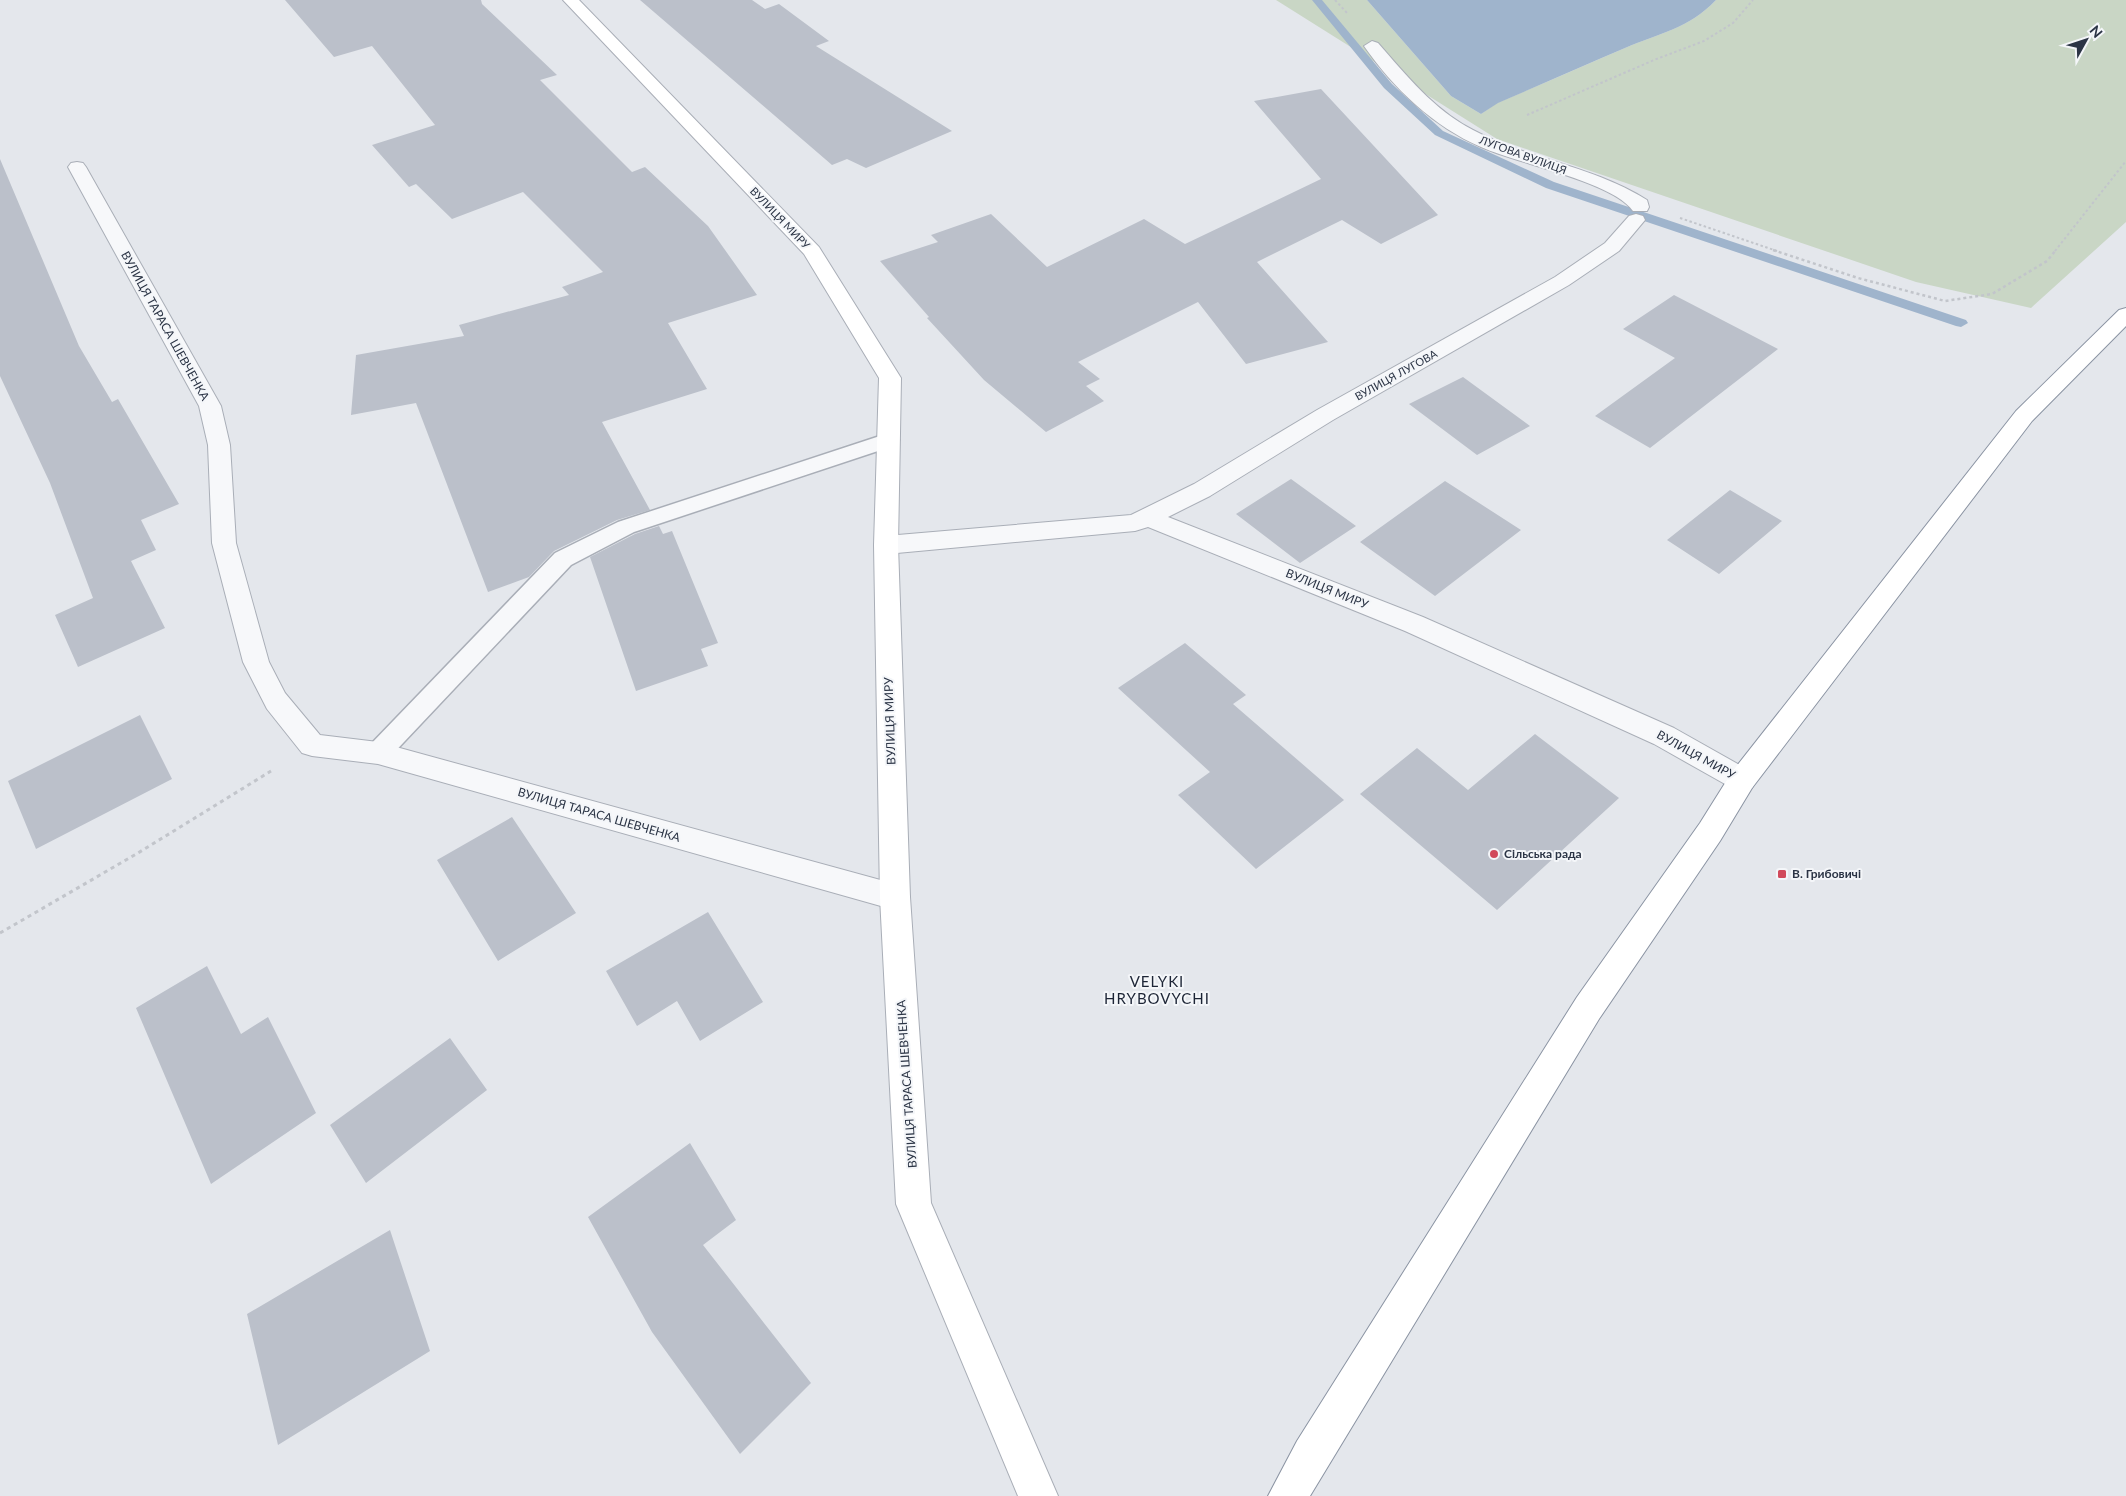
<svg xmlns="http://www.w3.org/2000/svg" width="2126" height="1496" font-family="Lato,sans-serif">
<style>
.green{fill:#c9d6c5}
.water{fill:#9fb4cc}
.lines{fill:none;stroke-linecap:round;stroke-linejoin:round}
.stream{fill:#9fb4cc;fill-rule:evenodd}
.building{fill:#bbc0ca}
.lane-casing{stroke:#a9aeb7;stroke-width:3}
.street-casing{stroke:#a9aeb7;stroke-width:2}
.secondary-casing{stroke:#a9aeb7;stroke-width:2}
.highway-casing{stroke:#8b94a3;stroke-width:2}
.path-far2{stroke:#c2c5cb;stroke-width:2;stroke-dasharray:2.5 2.5;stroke-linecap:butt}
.path-far1{stroke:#c2c5cb;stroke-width:2.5;stroke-dasharray:3 3;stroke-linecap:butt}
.path{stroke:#c2c5cb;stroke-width:3;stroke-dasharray:4 4;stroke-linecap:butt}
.lane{fill:#f7f8fa;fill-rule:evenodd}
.street{fill:#f7f8fa;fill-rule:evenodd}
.secondary{fill:#fff;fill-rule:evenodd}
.highway{fill:#fff;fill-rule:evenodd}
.poi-dot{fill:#d1495b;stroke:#f4f6f9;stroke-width:2}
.labels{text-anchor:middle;stroke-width:4;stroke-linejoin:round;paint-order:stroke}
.far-street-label{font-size:11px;fill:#2b3445;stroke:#f4f6f9}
.street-label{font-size:12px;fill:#2b3445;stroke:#f4f6f9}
.poi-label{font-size:12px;font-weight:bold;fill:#2b3445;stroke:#f4f6f9;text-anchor:start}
.quarter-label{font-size:15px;letter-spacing:1px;fill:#1d2536;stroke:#f4f6f9}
</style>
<rect width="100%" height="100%" fill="#e4e7ec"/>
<path class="green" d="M 1276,0 L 1367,0 L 1451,96 L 1481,114 L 1497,103 C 1540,85 1583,66 1625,48 C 1660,33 1688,29 1716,0 L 2126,0 L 2126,222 L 2031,308 L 1916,282 L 1497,139 Z"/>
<path class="water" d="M 1367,0 L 1716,0 C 1688,29 1660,33 1625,48 C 1583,66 1540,85 1498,103 L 1481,114 L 1451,96 Z"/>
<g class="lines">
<path class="stream" d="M 1312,0 L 1322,0 L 1392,84 L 1443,131 L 1554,182 L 1966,320 L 1968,323 L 1961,327 L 1956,326 L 1546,188 L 1435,135 L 1384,88 Z"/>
</g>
<path class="building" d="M 285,0 L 481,0 L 482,4 L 557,75 L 540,80 L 632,172 L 645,167 L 708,226 L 757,295 L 668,323 L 707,389 L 602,422 L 650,510 L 617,520 L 554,551 L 529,577 L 488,592 L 416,403 L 351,415 L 356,355 L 464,336 L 459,325 L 569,295 L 562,287 L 603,272 L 523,192 L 452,219 L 416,184 L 409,187 L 372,145 L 435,125 L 372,46 L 334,57 Z
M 640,0 L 752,0 L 765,9 L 779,4 L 829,41 L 816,46 L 952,131 L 866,168 L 847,159 L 832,165 Z
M 1321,89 L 1438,215 L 1381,244 L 1342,220 L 1257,262 L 1328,342 L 1246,364 L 1198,302 L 1078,362 L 1100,379 L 1086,386 L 1104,401 L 1046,432 L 984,380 L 927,318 L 929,317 L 880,261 L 938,242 L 931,235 L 991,214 L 1047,267 L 1144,219 L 1185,244 L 1321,179 L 1254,101 Z
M 0,159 L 79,346 L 112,402 L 118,399 L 179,504 L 141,520 L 156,550 L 131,561 L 165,628 L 78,667 L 55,615 L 93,598 L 50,483 L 0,376 Z
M 1674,295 L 1778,349 L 1650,448 L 1595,416 L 1675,358 L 1623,329 Z
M 1463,377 L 1530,426 L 1477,455 L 1409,404 Z
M 1291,479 L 1356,526 L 1300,563 L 1236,514 Z
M 1445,481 L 1521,530 L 1435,596 L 1360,542 Z
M 1730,490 L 1782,521 L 1719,574 L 1667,540 Z
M 659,526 L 663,534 L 672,531 L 718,643 L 701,649 L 708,666 L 636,691 L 590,557 L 635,534 Z
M 1185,643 L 1246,695 L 1233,704 L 1344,800 L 1256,869 L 1178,795 L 1210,772 L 1118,688 Z
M 140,715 L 172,779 L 36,849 L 8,781 Z
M 1535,734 L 1619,798 L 1497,910 L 1360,794 L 1417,748 L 1468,790 Z
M 512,817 L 576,913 L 498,961 L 437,860 Z
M 708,912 L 763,1002 L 700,1041 L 677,1001 L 637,1026 L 606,971 Z
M 207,966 L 241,1034 L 268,1017 L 316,1113 L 211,1184 L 136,1008 Z
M 450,1038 L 487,1090 L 366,1183 L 330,1125 Z
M 690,1143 L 736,1220 L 703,1245 L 811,1383 L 740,1454 L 652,1332 L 588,1217 Z
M 390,1230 L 430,1351 L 278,1445 L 247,1314 Z"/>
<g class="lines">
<g class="lane-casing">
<path id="lane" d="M 889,433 L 896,435 L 899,440 L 896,445 L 634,532 L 571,565 L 387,760 L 378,763 L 369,760 L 365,753 L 369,746 L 555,553 L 618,522 Z"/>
</g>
<g class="street-casing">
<path id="street" d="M 1372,41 L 1378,43 C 1406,75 1434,110 1473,130 C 1529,160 1591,165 1647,200 L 1649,207 L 1647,211 L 1633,211 C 1614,182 1516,163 1481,147 C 1434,127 1393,88 1364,46 Z
M 77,162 L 83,163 L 86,167 L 221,406 L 230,445 L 236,543 L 269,662 L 285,693 L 320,735 L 378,742 L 895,884 L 906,888 L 910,897 L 906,906 L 895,910 L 378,764 L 312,756 L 302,753 L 267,709 L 243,662 L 212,543 L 208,445 L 199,406 L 68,167 L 71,163 Z
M 1636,214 L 1643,216 L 1645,220 L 1619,251 L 1569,285 L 1333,420 L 1210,496 L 1168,517 L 1423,617 L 1674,728 L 1752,772 L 1756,780 L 1752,788 L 1742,792 L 1732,788 L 1654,744 L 1405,631 L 1148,527 L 1135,531 L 886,554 L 877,551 L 874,545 L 877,539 L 886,536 L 1131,515 L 1194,484 L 1317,410 L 1555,277 L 1605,243 L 1629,216 Z"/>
</g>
<g class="secondary-casing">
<path id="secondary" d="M 563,0 L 579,0 L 819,247 L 901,378 L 898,545 L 910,897 L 931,1203 L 1058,1496 L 1018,1496 L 896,1204 L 880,897 L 874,545 L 879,378 L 804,254 Z"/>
</g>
<g class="highway-casing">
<path id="highway" d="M 2126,308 L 2126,326 L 2032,421 L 1752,788 L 1720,841 L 1599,1019 L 1310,1496 L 1268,1496 L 1297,1441 L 1577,997 L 1700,823 L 1732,772 L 2016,411 L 2119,310 Z"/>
</g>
<path class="path-far2" d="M 1335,0 L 1348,14
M 1527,115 L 1654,60 L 1704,41 L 1733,23 L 1753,0
M 1680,218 L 1777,251
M 2055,251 L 2126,161"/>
<path class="path-far1" d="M 1773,250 L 1858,278 L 1945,301 L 1992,294 L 2047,261 L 2056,250"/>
<path class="path" d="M 0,933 L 138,853 L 271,771"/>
<use href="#lane" class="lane"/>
<use href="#street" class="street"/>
<use href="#secondary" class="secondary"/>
<use href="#highway" class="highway"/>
</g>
<g class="poi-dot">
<circle cx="1494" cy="854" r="5"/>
<rect x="1777" y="869" width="10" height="10" rx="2.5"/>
</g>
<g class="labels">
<g class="far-street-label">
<text transform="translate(1523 155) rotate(20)" y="4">ЛУГОВА ВУЛИЦЯ</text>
<text transform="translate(780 218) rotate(46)" y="4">ВУЛИЦЯ МИРУ</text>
<text transform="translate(1396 375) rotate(-29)" y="4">ВУЛИЦЯ ЛУГОВА</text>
</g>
<g class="street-label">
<text transform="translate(165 326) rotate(61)" y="4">ВУЛИЦЯ ТАРАСА ШЕВЧЕНКА</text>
<text transform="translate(1327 589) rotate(22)" y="4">ВУЛИЦЯ МИРУ</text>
<text transform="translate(890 721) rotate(-92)" y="4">ВУЛИЦЯ МИРУ</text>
<text transform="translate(1696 755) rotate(29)" y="4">ВУЛИЦЯ МИРУ</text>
<text transform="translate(599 815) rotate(16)" y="4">ВУЛИЦЯ ТАРАСА ШЕВЧЕНКА</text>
<text transform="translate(907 1084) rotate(-94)" y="4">ВУЛИЦЯ ТАРАСА ШЕВЧЕНКА</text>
</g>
<g class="poi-label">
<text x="1504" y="858">Сільська рада</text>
<text x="1792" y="878">В. Грибовичі</text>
</g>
<g class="quarter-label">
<text x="1157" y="987">VELYKI<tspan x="1157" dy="17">HRYBOVYCHI</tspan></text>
</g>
</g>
<g transform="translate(2086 40) rotate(50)" stroke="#f4f6f9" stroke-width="4" paint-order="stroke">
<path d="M0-4L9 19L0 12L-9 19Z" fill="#2b3445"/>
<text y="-8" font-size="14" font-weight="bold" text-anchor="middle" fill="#2b3445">N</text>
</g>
</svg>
